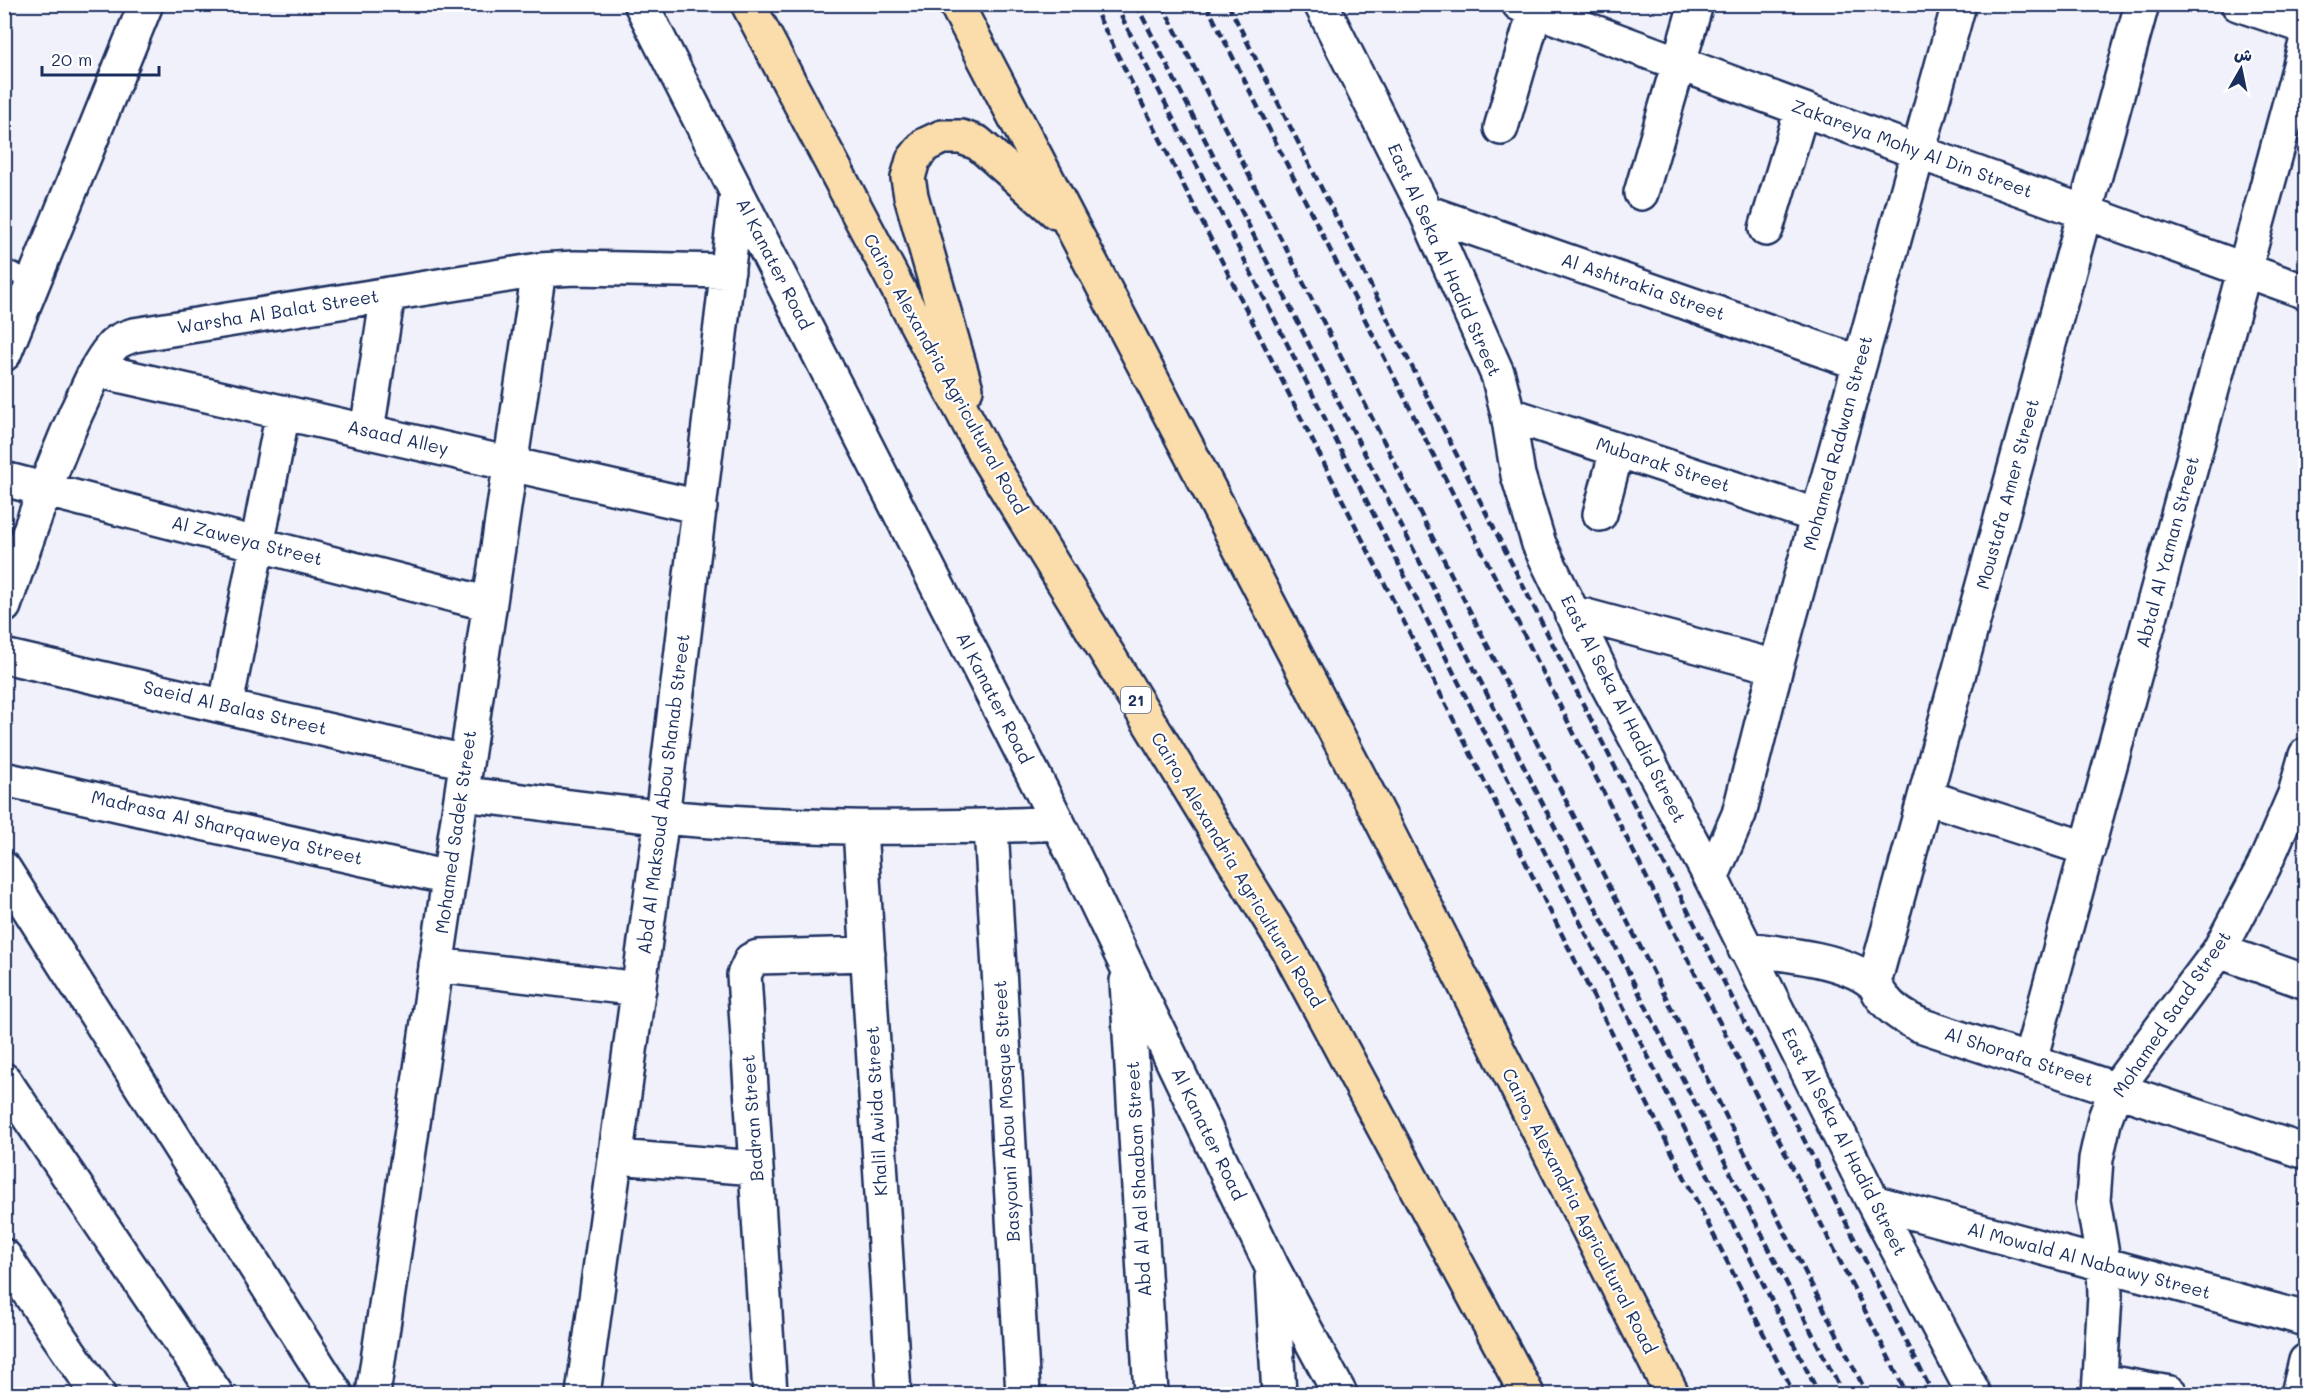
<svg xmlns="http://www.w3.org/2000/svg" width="2310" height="1399" font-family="Mali,'Playpen Sans Arabic',sans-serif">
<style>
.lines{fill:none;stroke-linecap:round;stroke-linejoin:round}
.service-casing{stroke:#1b2f5e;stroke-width:22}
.minor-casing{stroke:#1b2f5e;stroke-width:38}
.tertiary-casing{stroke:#1b2f5e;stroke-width:38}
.trunk-casing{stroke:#1b2f5e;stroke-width:38}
.service{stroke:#fff;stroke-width:18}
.minor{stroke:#fff;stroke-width:33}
.tertiary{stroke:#fff;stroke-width:33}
.trunk{stroke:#faddab;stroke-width:33}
.rail{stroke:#1b2f5e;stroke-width:4.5;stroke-dasharray:9 4.5;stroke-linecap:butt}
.labels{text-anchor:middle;stroke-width:4.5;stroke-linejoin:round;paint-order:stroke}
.shield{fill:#fff;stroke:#5f6d8e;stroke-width:1.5}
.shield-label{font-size:16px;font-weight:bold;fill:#1b2f5e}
.street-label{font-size:18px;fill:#1b2f5e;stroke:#fff}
</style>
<rect width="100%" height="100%" fill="#f0f1fb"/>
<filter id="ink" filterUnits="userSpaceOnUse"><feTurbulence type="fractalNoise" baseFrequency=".0167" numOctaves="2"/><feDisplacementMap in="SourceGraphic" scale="12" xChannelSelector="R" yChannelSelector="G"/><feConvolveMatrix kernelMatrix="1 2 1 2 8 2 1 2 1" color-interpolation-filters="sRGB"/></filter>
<g filter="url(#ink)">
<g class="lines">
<g class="service-casing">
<path id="service" d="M 4,269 L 34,281"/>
</g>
<g class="minor-casing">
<path id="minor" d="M 641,4 L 1058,823 L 1272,1267 L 1340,1394
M 1321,4 L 1426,212 L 1498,375 L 1508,414 L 1518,475 L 1539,544 L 1606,682 L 1711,878 L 1873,1202 L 1974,1394
M 1519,4 L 1918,152 L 2306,292
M 2238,4 L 2306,27
M 1501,128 L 1537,4
M 1641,193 L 1696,4
M 1426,212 L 1860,363
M 1766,229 L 1802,109
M 96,370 L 700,507
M 1508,414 L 1818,516
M 367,431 L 388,294
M 4,479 L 489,604
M 1600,514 L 1617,450
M 4,606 C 26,541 48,476 76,413 C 87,391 95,367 111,348 C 117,340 125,338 134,335 L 539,270 L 575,268 L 728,271
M 1571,612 L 1776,667
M 4,656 L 466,762
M 226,705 L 283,412
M 4,779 L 449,878
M 462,794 C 528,801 595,811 661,817 C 793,829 926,830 1058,823
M 1926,797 L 2088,849
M 991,827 L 1023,1394
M 860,828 L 894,1394
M 4,869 L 336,1394
M 1711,878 L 1739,814 L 1776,667 L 1959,4
M 1745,949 C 1780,953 1846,959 1873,983 C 1877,987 1879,994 1883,998 C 1893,1011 1905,1018 1920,1025 L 2306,1152
M 2219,951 L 2306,982
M 436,965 L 639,989
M 1127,981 L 1151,1394
M 1874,983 L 2142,4
M 2030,1060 L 2306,43
M 4,1080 L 216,1394
M 616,1157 L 756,1168
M 1873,1202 L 2306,1319
M 4,1256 L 98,1394
M 1272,1277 L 1279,1394
M 2100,1381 L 2170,1393
M 373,1394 L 539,270
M 583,1394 L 662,817 L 737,192
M 770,1394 L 744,975 L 751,960 L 758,957 L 868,954
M 2099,1394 L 2105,1296 L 2104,1265 L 2093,1201 L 2096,1159 L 2105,1118 L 2116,1089 L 2219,951 L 2264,866 L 2295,794 L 2306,755
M 2298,1394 L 2306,1361"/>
</g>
<g class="tertiary-casing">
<path id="tertiary" d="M 4,354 L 146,4"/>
</g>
<g class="trunk-casing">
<path id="trunk" d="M 748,4 L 985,454 L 1288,949 L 1527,1394
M 956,4 L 1380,817 L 1672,1394
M 966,389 L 911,196 L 908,178 L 913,160 L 925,145 L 942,137 L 961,137 L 978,143 L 1056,212"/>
</g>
<use href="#service" class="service"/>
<use href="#minor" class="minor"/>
<use href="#tertiary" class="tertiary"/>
<use href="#trunk" class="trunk"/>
<path class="rail" d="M 1092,4 L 1794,1394
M 1115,4 L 1819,1394
M 1136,4 L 1843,1394
M 1162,4 L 1867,1394
M 1206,4 L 1907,1394
M 1228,4 L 1933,1394"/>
</g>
</g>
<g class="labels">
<rect class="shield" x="1121" y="687" width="30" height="26" rx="4.5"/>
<g class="shield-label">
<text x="1136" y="706">21</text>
</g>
<g class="street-label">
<text transform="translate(1912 149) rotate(20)" y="6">Zakareya Mohy Al Din Street</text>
<text transform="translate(1444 260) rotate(66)" y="6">East Al Seka Al Hadid Street</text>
<text transform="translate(774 264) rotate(63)" y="6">Al Kanater Road</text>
<text transform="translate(1643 287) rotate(19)" y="6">Al Ashtrakia Street</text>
<text transform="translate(278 312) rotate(-9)" y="6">Warsha Al Balat Street</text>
<text transform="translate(945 374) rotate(61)" y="6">Cairo, Alexandria Agricultural Road</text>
<text transform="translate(398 438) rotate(13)" y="6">Asaad Alley</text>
<text transform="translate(1838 443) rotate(-75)" y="6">Mohamed Radwan Street</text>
<text transform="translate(1663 465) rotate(18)" y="6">Mubarak Street</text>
<text transform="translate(2008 494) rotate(-75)" y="6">Moustafa Amer Street</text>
<text transform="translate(247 541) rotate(14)" y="6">Al Zaweya Street</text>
<text transform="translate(2168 552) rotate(-75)" y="6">Abtal Al Yaman Street</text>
<text transform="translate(994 698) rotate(63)" y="6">Al Kanater Road</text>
<text transform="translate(235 708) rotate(13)" y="6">Saeid Al Balas Street</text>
<text transform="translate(1623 709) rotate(63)" y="6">East Al Seka Al Hadid Street</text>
<text transform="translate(664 794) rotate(-83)" y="6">Abd Al Maksoud Abou Shanab Street</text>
<text transform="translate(227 828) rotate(13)" y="6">Madrasa Al Sharqaweya Street</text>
<text transform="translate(456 832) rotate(-82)" y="6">Mohamed Sadek Street</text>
<text transform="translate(1237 870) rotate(59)" y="6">Cairo, Alexandria Agricultural Road</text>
<text transform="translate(2172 1014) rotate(-56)" y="6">Mohamed Saad Street</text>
<text transform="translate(2019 1057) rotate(18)" y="6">Al Shorafa Street</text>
<text transform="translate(877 1111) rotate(-93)" y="6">Khalil Awida Street</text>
<text transform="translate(1007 1111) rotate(-93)" y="6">Basyouni Abou Mosque Street</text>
<text transform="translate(753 1118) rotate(-94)" y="6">Badran Street</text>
<text transform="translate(1208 1134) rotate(64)" y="6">Al Kanater Road</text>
<text transform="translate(1844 1142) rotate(63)" y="6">East Al Seka Al Hadid Street</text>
<text transform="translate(1139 1179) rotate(-93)" y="6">Abd Al Aal Shaaban Street</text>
<text transform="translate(1579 1211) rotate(63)" y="6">Cairo, Alexandria Agricultural Road</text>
<text transform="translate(2089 1261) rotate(15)" y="6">Al Mowald Al Nabawy Street</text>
</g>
</g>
<rect width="2310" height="1399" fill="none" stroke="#fff" stroke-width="24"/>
<rect x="12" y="12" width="2286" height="1375" fill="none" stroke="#1b2f5e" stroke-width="2" filter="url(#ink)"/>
<g transform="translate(2241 69) rotate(9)" stroke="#ffffff" stroke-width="4.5" paint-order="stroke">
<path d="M0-4.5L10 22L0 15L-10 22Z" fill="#1b2f5e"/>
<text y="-9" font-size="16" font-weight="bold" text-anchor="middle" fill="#1b2f5e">ش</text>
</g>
<path d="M42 66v9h117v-9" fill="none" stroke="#1b2f5e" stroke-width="3"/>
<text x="51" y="66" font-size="18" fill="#1b2f5e" stroke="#ffffff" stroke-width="4.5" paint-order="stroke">20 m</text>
</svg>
